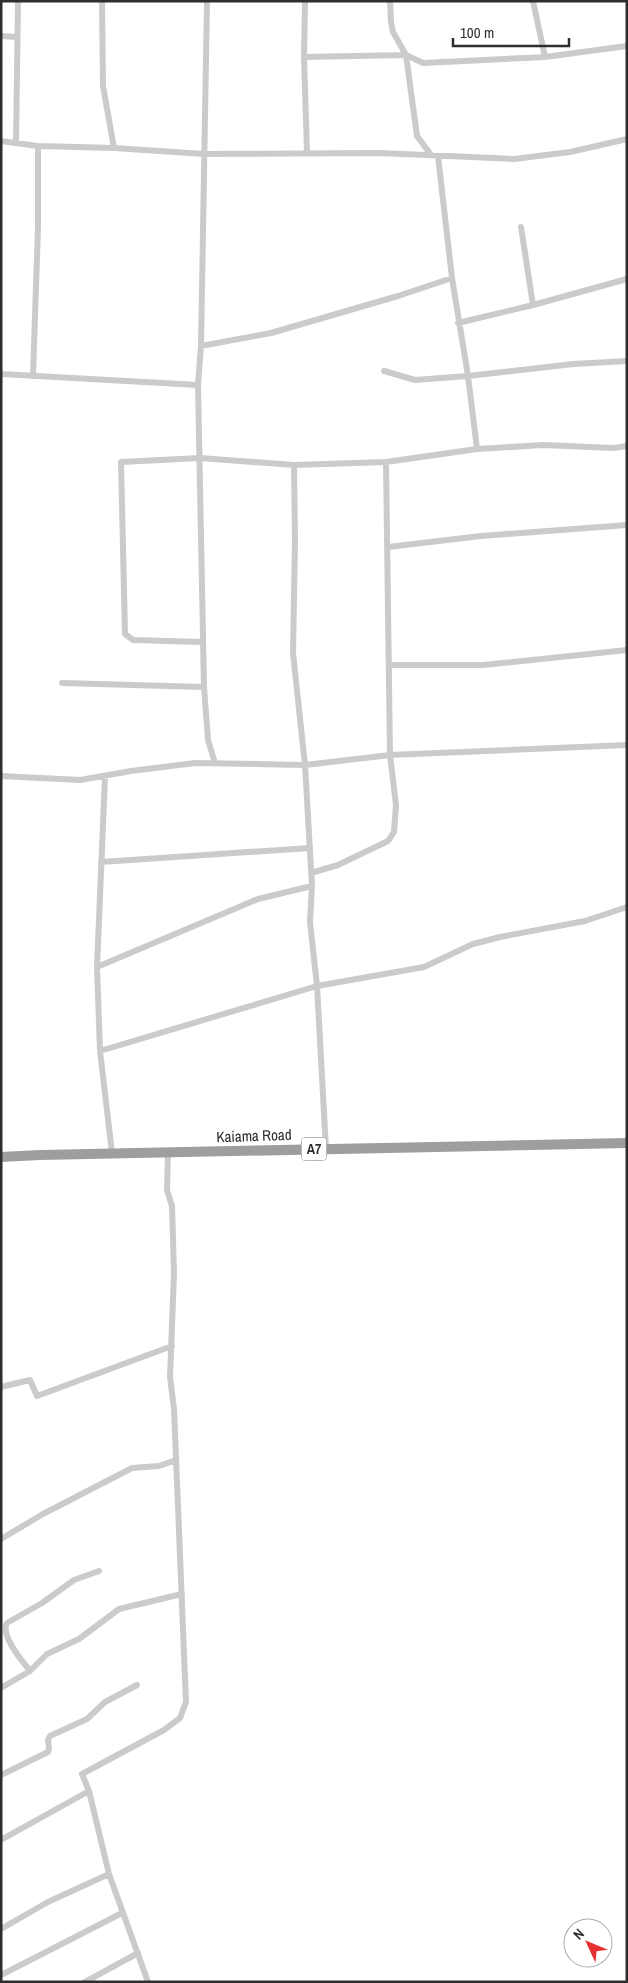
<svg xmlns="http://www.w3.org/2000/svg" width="628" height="1983" font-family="'Archivo Narrow',sans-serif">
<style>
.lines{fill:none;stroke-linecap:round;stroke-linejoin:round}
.minor{stroke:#cbcbcb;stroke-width:6}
.trunk{stroke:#9e9e9e;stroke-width:10}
.labels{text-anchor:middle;stroke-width:5;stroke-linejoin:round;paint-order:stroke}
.shield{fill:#fff;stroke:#6d6d6d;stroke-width:1}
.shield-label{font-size:14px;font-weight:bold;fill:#2e2e2e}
.street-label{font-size:15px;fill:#2e2e2e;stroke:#fff}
</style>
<rect width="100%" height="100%" fill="#fff"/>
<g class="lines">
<path class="minor" d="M 102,1 L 103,86 L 114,148
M 207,1 L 201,346 L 198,385 L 204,687 L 208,740 L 215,763
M 305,1 L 304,57 L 307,153
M 390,1 L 391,22 L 393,32 L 406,55 L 417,136 L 431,155
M 533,1 L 545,57
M 1,36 L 17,37
M 304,57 L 406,55 L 423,63 L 545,57 L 627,46
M 1,141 L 38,146 L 114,148 L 204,154 L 380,153 L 514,159 L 570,152 L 627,139
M 16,143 L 18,1
M 438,156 L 452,278 L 468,376 L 477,449
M 521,227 L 533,305
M 458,323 L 533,305 L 627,279
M 201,346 L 271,333 L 398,296 L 452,278
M 384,371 L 415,380 L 468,376 L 573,364 L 627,361
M 1,374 L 198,385
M 33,376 L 38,227 L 38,146
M 294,465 L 295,541 L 293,653 L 305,765 L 312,886 L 310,922 L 317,986 L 326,1149
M 388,547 L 481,536 L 627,525
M 203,642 L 133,640 L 125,634 L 121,462 L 200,458 L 294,465 L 386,462 L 477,449 L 543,445 L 614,448 L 627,446
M 389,665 L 483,665 L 627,650
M 62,683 L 204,687
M 1,776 L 80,780 L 131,771 L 195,763 L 305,765 L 390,755 L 627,745
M 105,777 L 97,967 L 100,1051 L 112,1153
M 101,862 L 310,848
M 311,873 L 338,865 L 388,841 L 394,832 L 396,805 L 390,755 L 386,462
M 97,967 L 258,899 L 312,886
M 100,1051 L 317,986 L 424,967 L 473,944 L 500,937 L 585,921 L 627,907
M 1,1387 L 30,1380 L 37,1396 L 172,1346
M 1,1539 L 43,1514 L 132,1468 L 159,1466 L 176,1460
M 30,1671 C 21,1660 0,1635 7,1623 L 42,1603 L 74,1580 L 99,1571
M 1,1688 L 30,1671 L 47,1654 L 79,1639 L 119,1609 L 182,1594
M 1,1775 L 48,1752 L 49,1748 L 48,1740 L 50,1736 L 87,1719 L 105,1702 L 137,1685
M 1,1840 L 89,1791
M 1,1929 L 48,1902 L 109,1874
M 1,1975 L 122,1913
M 85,1982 L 138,1953
M 148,1982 L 109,1874 L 89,1791 L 82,1774 L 164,1730 L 180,1718 L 186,1702 L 174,1409 L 170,1377 L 174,1273 L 172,1206 L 167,1190 L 168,1153"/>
<path class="trunk" d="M 1,1157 L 40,1155 L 627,1143"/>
</g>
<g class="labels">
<rect class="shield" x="301.5" y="1137.5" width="25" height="23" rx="4"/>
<g class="shield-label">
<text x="314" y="1154">A7</text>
</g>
<g class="street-label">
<text transform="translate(254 1136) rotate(-2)" y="5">Kaiama Road</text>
</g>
</g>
<rect width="628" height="1983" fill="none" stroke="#2e2e2e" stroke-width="5"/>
<g transform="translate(588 1943) rotate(314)"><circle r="24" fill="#ffffff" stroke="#ababab"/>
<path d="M0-4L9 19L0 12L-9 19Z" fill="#e62f30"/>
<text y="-8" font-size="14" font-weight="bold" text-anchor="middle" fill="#2e2e2e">N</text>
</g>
<path d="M453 38v8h116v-8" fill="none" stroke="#2e2e2e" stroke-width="2.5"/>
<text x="460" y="38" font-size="15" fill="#2e2e2e" stroke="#ffffff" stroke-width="4" paint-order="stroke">100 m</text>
</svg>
